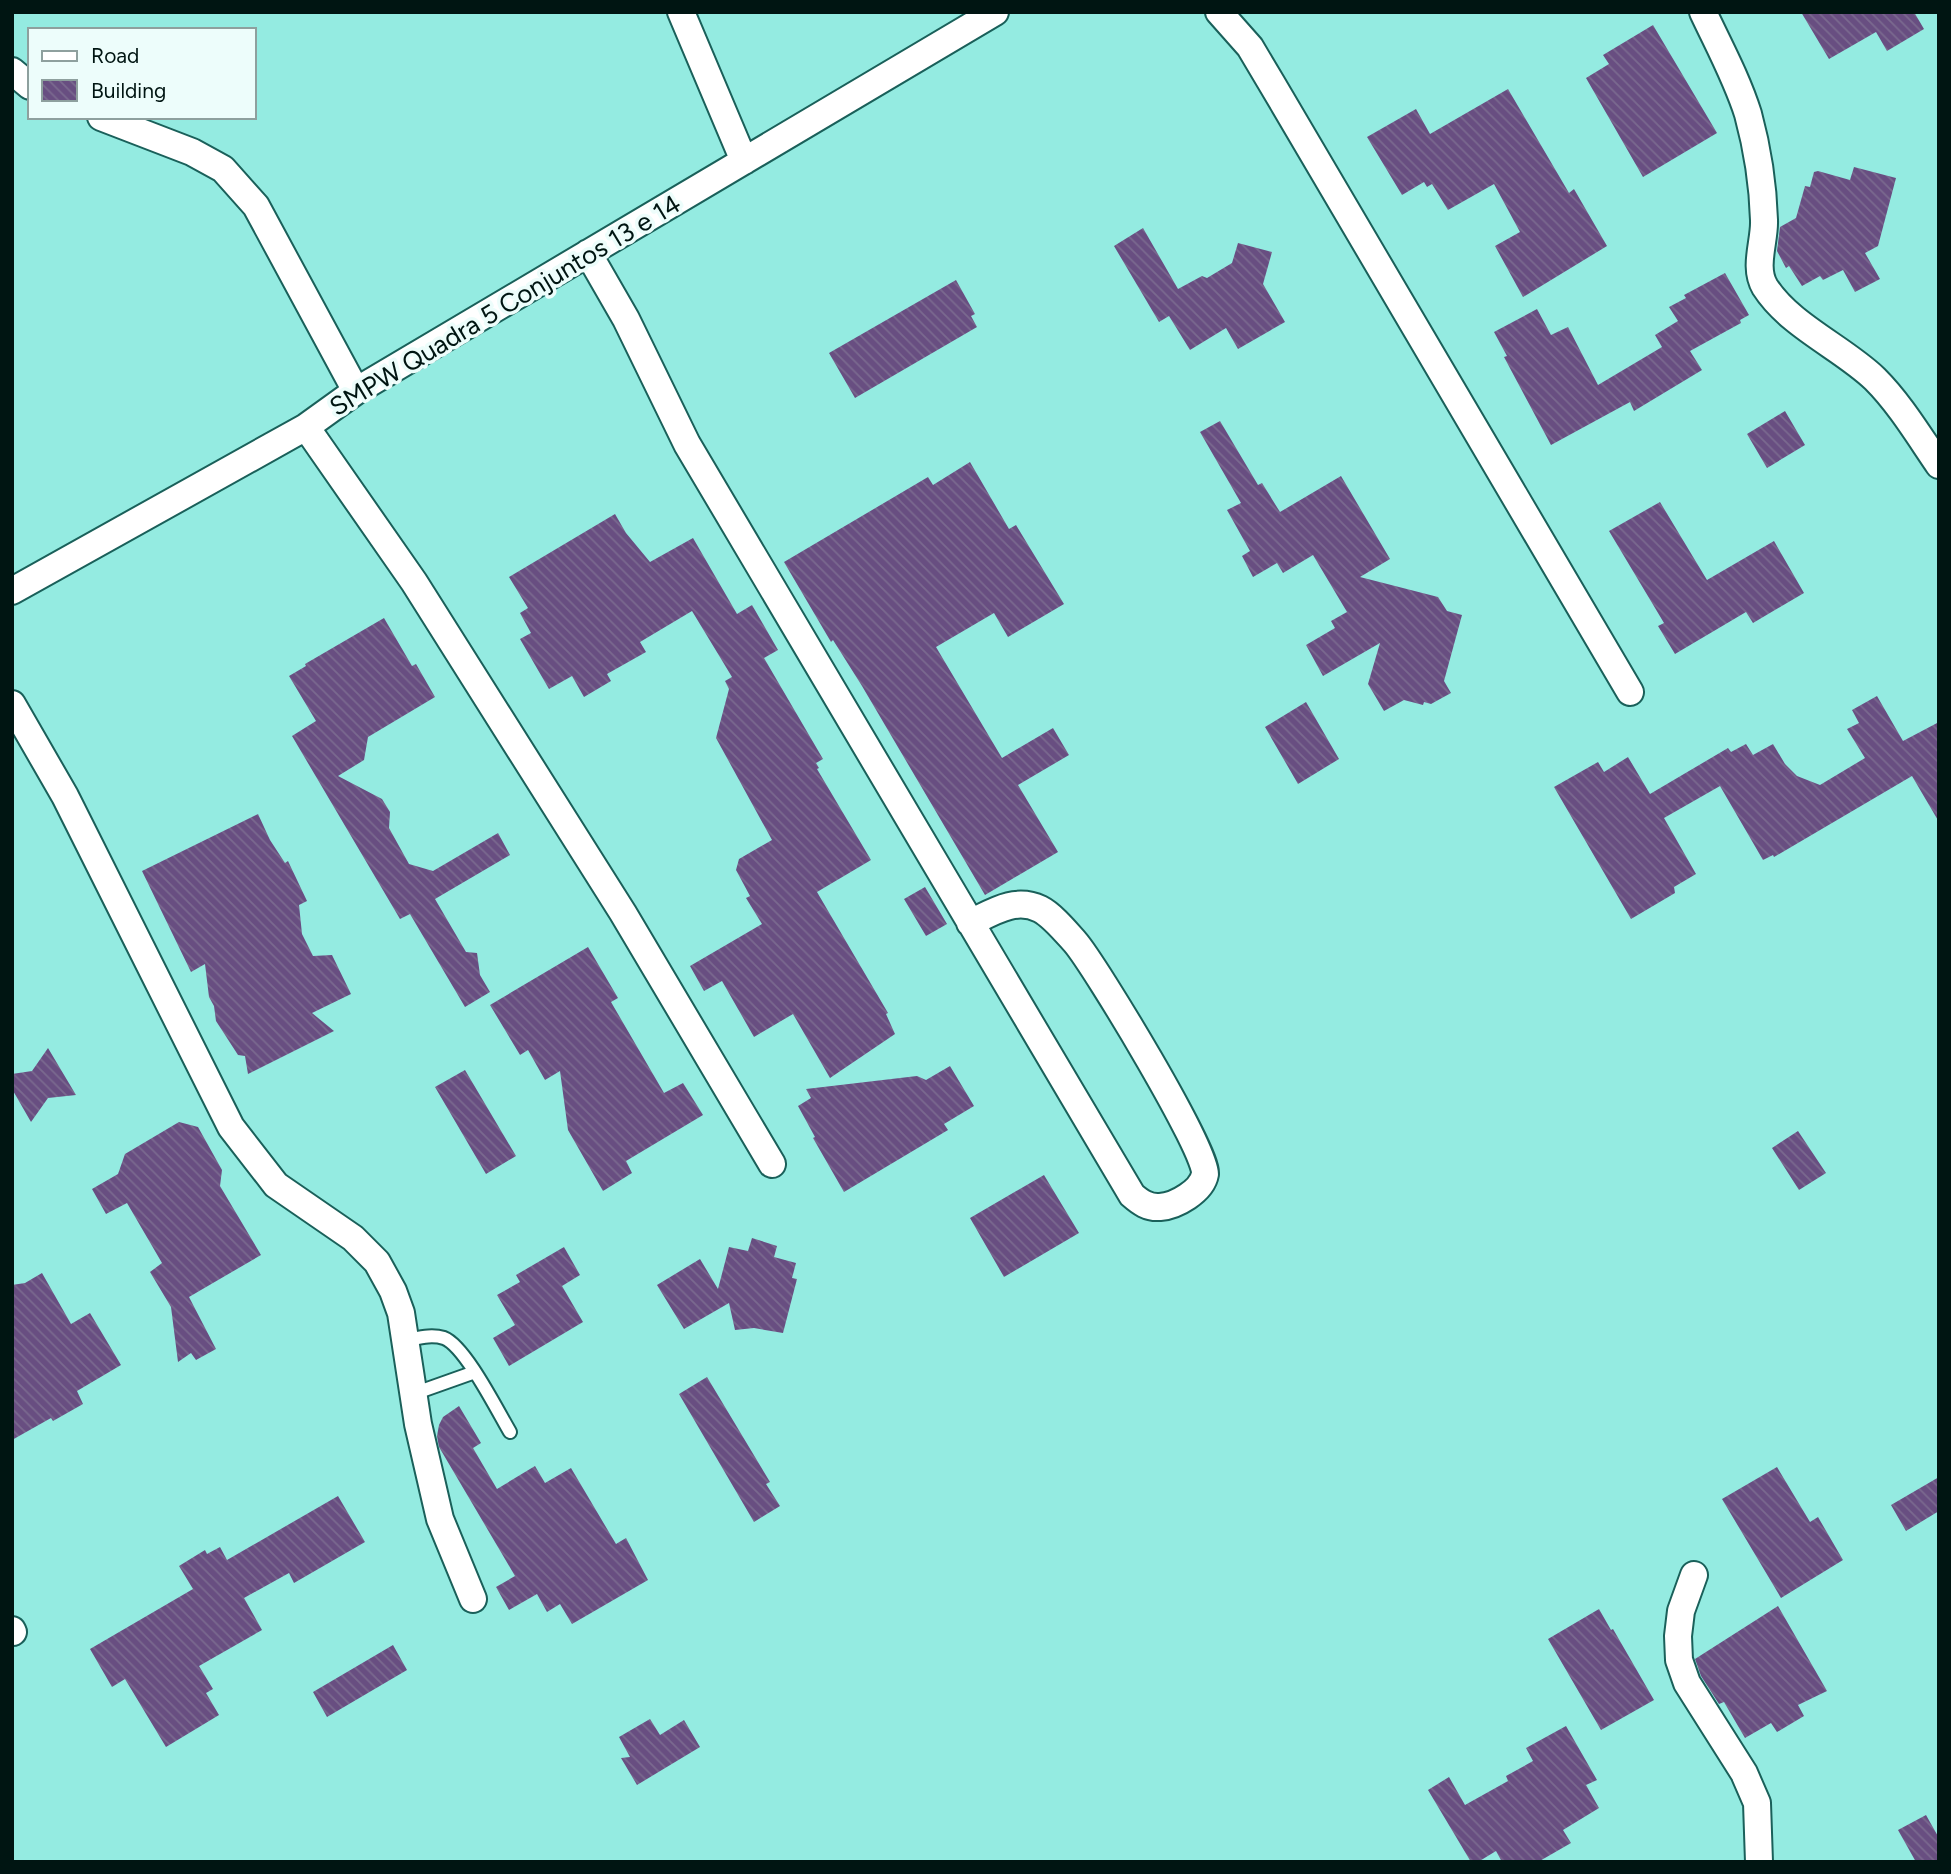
<svg xmlns="http://www.w3.org/2000/svg" width="1951" height="1874" font-family="Figtree,sans-serif">
<style>
.building{fill:url(#building-back-hatch)}
.lines{fill:none;stroke-linecap:round;stroke-linejoin:round}
.lane-casing{stroke:#1a605a;stroke-width:16}
.street-casing{stroke:#1a605a;stroke-width:30}
.lane{stroke:#fff;stroke-width:12}
.street{stroke:#fff;stroke-width:26}
.labels{text-anchor:middle;stroke-width:7;stroke-linejoin:round;paint-order:stroke}
.street-label{font-size:26px;fill:#001512;stroke:#edfdfb}
</style>
<defs>
<pattern id="building-back-hatch" width="6" height="6" patternUnits="userSpaceOnUse" patternTransform="scale(1.75)"><rect width="6" height="6" fill="#684e81"/><path d="M-1 5l2 2M0 0l6 6M5-1l2 2" fill="none" stroke="#7a698f"/></pattern>
</defs>
<rect width="100%" height="100%" fill="#94ebe1"/>
<path class="building" d="M 1801,12 L 1914,12 L 1924,29 L 1887,51 L 1876,32 L 1829,59 Z
M 1653,25 L 1717,133 L 1643,177 L 1586,78 L 1609,64 L 1603,55 Z
M 1508,89 L 1569,193 L 1574,189 L 1607,246 L 1523,297 L 1495,246 L 1520,232 L 1494,184 L 1448,210 L 1432,184 L 1427,187 L 1424,182 L 1402,195 L 1367,137 L 1416,109 L 1430,134 Z
M 1854,167 L 1896,178 L 1878,246 L 1865,253 L 1880,279 L 1855,292 L 1843,270 L 1823,280 L 1820,276 L 1802,286 L 1789,266 L 1786,268 L 1777,251 L 1780,227 L 1796,218 L 1805,186 L 1810,187 L 1814,172 L 1818,171 L 1850,180 Z
M 1143,228 L 1178,289 L 1202,276 L 1207,278 L 1232,263 L 1238,243 L 1272,252 L 1263,284 L 1285,322 L 1238,349 L 1226,328 L 1190,350 L 1169,316 L 1159,322 L 1114,246 Z
M 1725,273 L 1749,315 L 1740,320 L 1741,323 L 1690,351 L 1702,370 L 1634,411 L 1630,402 L 1551,445 L 1504,357 L 1507,356 L 1494,332 L 1537,309 L 1551,335 L 1568,327 L 1598,385 L 1662,347 L 1655,335 L 1678,321 L 1669,307 L 1686,298 L 1684,295 Z
M 956,280 L 975,314 L 971,316 L 977,327 L 855,398 L 829,353 Z
M 1785,411 L 1805,445 L 1767,468 L 1747,434 Z
M 1220,421 L 1258,485 L 1262,483 L 1280,512 L 1341,476 L 1390,559 L 1360,577 L 1438,597 L 1447,611 L 1462,615 L 1444,681 L 1451,693 L 1431,704 L 1424,702 L 1423,705 L 1404,700 L 1384,711 L 1368,684 L 1380,643 L 1323,676 L 1306,645 L 1335,628 L 1331,621 L 1347,612 L 1313,555 L 1283,573 L 1277,563 L 1253,577 L 1242,556 L 1250,551 L 1227,510 L 1241,503 L 1200,432 Z
M 970,462 L 1009,529 L 1016,525 L 1064,604 L 1008,637 L 994,613 L 936,647 L 1002,758 L 1053,728 L 1069,755 L 1018,785 L 1058,852 L 985,895 L 862,686 L 833,640 L 831,642 L 784,562 L 928,477 L 933,485 Z
M 1660,502 L 1707,580 L 1774,541 L 1804,593 L 1753,623 L 1746,612 L 1675,654 L 1658,626 L 1664,623 L 1609,531 Z
M 615,514 L 626,533 L 650,562 L 693,538 L 737,614 L 752,605 L 778,650 L 764,658 L 823,759 L 816,763 L 819,768 L 817,769 L 871,860 L 817,892 L 888,1013 L 886,1014 L 895,1034 L 830,1078 L 793,1014 L 754,1037 L 722,981 L 704,991 L 690,966 L 762,924 L 746,898 L 750,896 L 736,870 L 739,859 L 772,840 L 716,738 L 729,689 L 725,681 L 732,677 L 692,611 L 640,642 L 646,652 L 607,674 L 611,681 L 584,697 L 572,676 L 549,689 L 520,639 L 531,633 L 520,613 L 528,608 L 509,577 Z
M 384,618 L 412,666 L 416,664 L 435,697 L 368,737 L 364,760 L 338,776 L 382,799 L 390,812 L 389,828 L 409,864 L 433,871 L 498,833 L 510,855 L 435,899 L 466,952 L 477,953 L 480,975 L 490,992 L 465,1007 L 410,914 L 400,919 L 292,736 L 316,721 L 289,676 L 306,666 L 305,664 Z
M 1877,696 L 1903,741 L 1939,722 L 1939,822 L 1912,776 L 1774,857 L 1773,855 L 1763,860 L 1720,786 L 1664,818 L 1696,874 L 1674,887 L 1675,893 L 1631,919 L 1554,787 L 1598,762 L 1604,772 L 1628,757 L 1650,794 L 1728,748 L 1731,752 L 1746,744 L 1753,755 L 1773,744 L 1785,764 L 1797,776 L 1820,785 L 1865,758 L 1847,729 L 1859,723 L 1852,710 Z
M 1306,702 L 1339,759 L 1298,784 L 1265,727 Z
M 258,814 L 270,840 L 285,863 L 288,861 L 307,901 L 299,905 L 302,934 L 313,956 L 332,955 L 351,994 L 312,1013 L 334,1031 L 248,1074 L 245,1056 L 238,1055 L 216,1021 L 214,1006 L 209,997 L 205,964 L 191,972 L 142,871 Z
M 925,887 L 947,924 L 926,936 L 904,899 Z
M 588,947 L 618,998 L 611,1002 L 664,1093 L 683,1083 L 703,1115 L 626,1161 L 632,1173 L 603,1191 L 568,1130 L 560,1071 L 545,1080 L 528,1050 L 520,1055 L 490,1005 Z
M 48,1048 L 76,1095 L 48,1098 L 31,1122 L 12,1089 L 12,1074 L 32,1071 Z
M 950,1066 L 974,1106 L 944,1124 L 948,1130 L 844,1192 L 813,1138 L 815,1137 L 798,1106 L 811,1098 L 806,1089 L 917,1076 L 926,1080 Z
M 465,1070 L 516,1156 L 486,1174 L 435,1087 Z
M 179,1122 L 198,1127 L 222,1170 L 220,1186 L 261,1255 L 189,1297 L 216,1349 L 196,1360 L 191,1353 L 178,1362 L 171,1307 L 150,1272 L 162,1263 L 127,1203 L 106,1214 L 92,1189 L 118,1174 L 125,1154 Z
M 1798,1131 L 1826,1173 L 1799,1190 L 1772,1148 Z
M 1044,1175 L 1079,1233 L 1004,1277 L 970,1218 Z
M 752,1238 L 777,1246 L 774,1257 L 796,1263 L 792,1278 L 797,1279 L 783,1333 L 754,1328 L 735,1330 L 729,1303 L 684,1329 L 657,1285 L 700,1259 L 718,1289 L 729,1247 L 748,1251 Z
M 564,1247 L 580,1275 L 562,1286 L 583,1322 L 509,1366 L 493,1338 L 515,1325 L 497,1295 L 520,1282 L 516,1275 Z
M 42,1273 L 71,1324 L 90,1313 L 121,1365 L 77,1391 L 83,1404 L 53,1421 L 51,1418 L 12,1440 L 12,1285 L 25,1283 Z
M 707,1377 L 770,1482 L 766,1484 L 780,1506 L 754,1522 L 679,1394 Z
M 459,1406 L 481,1443 L 473,1448 L 497,1489 L 535,1466 L 545,1483 L 571,1468 L 616,1544 L 626,1538 L 648,1580 L 572,1624 L 560,1604 L 547,1612 L 537,1594 L 509,1610 L 496,1587 L 515,1576 L 439,1447 L 437,1436 L 439,1425 L 443,1417 Z
M 1777,1467 L 1810,1522 L 1818,1517 L 1843,1560 L 1781,1598 L 1722,1499 Z
M 1939,1477 L 1939,1511 L 1906,1531 L 1891,1505 Z
M 338,1496 L 365,1542 L 294,1583 L 289,1573 L 244,1598 L 262,1630 L 199,1666 L 213,1689 L 206,1693 L 219,1715 L 166,1747 L 125,1679 L 112,1687 L 90,1649 L 193,1589 L 179,1566 L 205,1550 L 207,1554 L 220,1547 L 227,1560 Z
M 1778,1606 L 1827,1691 L 1798,1705 L 1804,1716 L 1777,1732 L 1771,1723 L 1745,1738 L 1724,1702 L 1719,1704 L 1701,1676 L 1695,1659 Z
M 1599,1609 L 1611,1630 L 1613,1629 L 1654,1700 L 1601,1730 L 1548,1639 Z
M 393,1645 L 407,1670 L 327,1717 L 313,1692 Z
M 650,1719 L 660,1735 L 684,1720 L 700,1747 L 637,1785 L 621,1758 L 630,1757 L 619,1737 Z
M 1566,1726 L 1597,1780 L 1586,1785 L 1599,1808 L 1563,1830 L 1571,1843 L 1538,1862 L 1502,1862 L 1496,1851 L 1478,1862 L 1471,1862 L 1428,1790 L 1449,1777 L 1465,1805 L 1508,1781 L 1506,1776 L 1533,1761 L 1526,1748 Z
M 1926,1815 L 1939,1838 L 1939,1862 L 1916,1862 L 1898,1830 Z"/>
<g class="lines">
<g class="lane-casing">
<path id="lane" d="M 406,1340 C 418,1338 431,1334 444,1338 C 465,1346 497,1410 510,1432
M 413,1394 L 475,1372"/>
</g>
<g class="street-casing">
<path id="street" d="M 681,12 L 744,161
M 1219,12 L 1250,47 L 1272,84 L 1630,692
M 1703,12 C 1719,46 1737,79 1748,114 C 1757,147 1763,186 1764,220 C 1765,241 1753,267 1765,287 C 1790,326 1843,348 1875,379 C 1900,404 1919,436 1939,465
M 12,71 L 30,86
M 101,117 L 192,152 L 223,169 L 256,206 L 356,391
M 588,253 L 626,319 L 687,444 L 1132,1195 C 1140,1202 1148,1208 1160,1207 C 1176,1206 1202,1191 1205,1174 C 1209,1154 1095,965 1075,942 C 1066,932 1052,915 1040,909 C 1015,897 993,912 970,923
M 306,427 L 414,582 L 623,913 L 772,1164
M 12,591 L 306,427 L 356,391 L 995,12
M 12,704 L 65,796 L 231,1127 L 276,1185 L 353,1238 L 377,1262 L 393,1291 L 401,1313 L 418,1424 L 440,1519 L 473,1599
M 1694,1575 L 1681,1611 L 1678,1636 L 1679,1660 L 1687,1683 L 1744,1773 L 1757,1803 L 1759,1862
M 12,1630 L 13,1632"/>
</g>
<use href="#lane" class="lane"/>
<use href="#street" class="street"/>
</g>
<g class="labels">
<g class="street-label">
<text transform="translate(505 305) rotate(-31)" y="9">SMPW Quadra 5 Conjuntos 13 e 14</text>
</g>
</g>
<rect width="1951" height="1874" fill="none" stroke="#001512" stroke-width="28"/>
<rect x="28" y="28" width="228" height="91" fill="#edfdfb" stroke="#8ea09e" stroke-width="2"/>
<rect x="42" y="51" width="35" height="10" fill="#ffffff" stroke="#8ea09e" stroke-width="2"/>
<text x="91" y="63" font-size="21" fill="#001512">Road</text>
<rect x="42" y="80" width="35" height="21" fill="url(#building-back-hatch)" stroke="#8ea09e" stroke-width="2"/>
<text x="91" y="98" font-size="21" fill="#001512">Building</text>
</svg>
